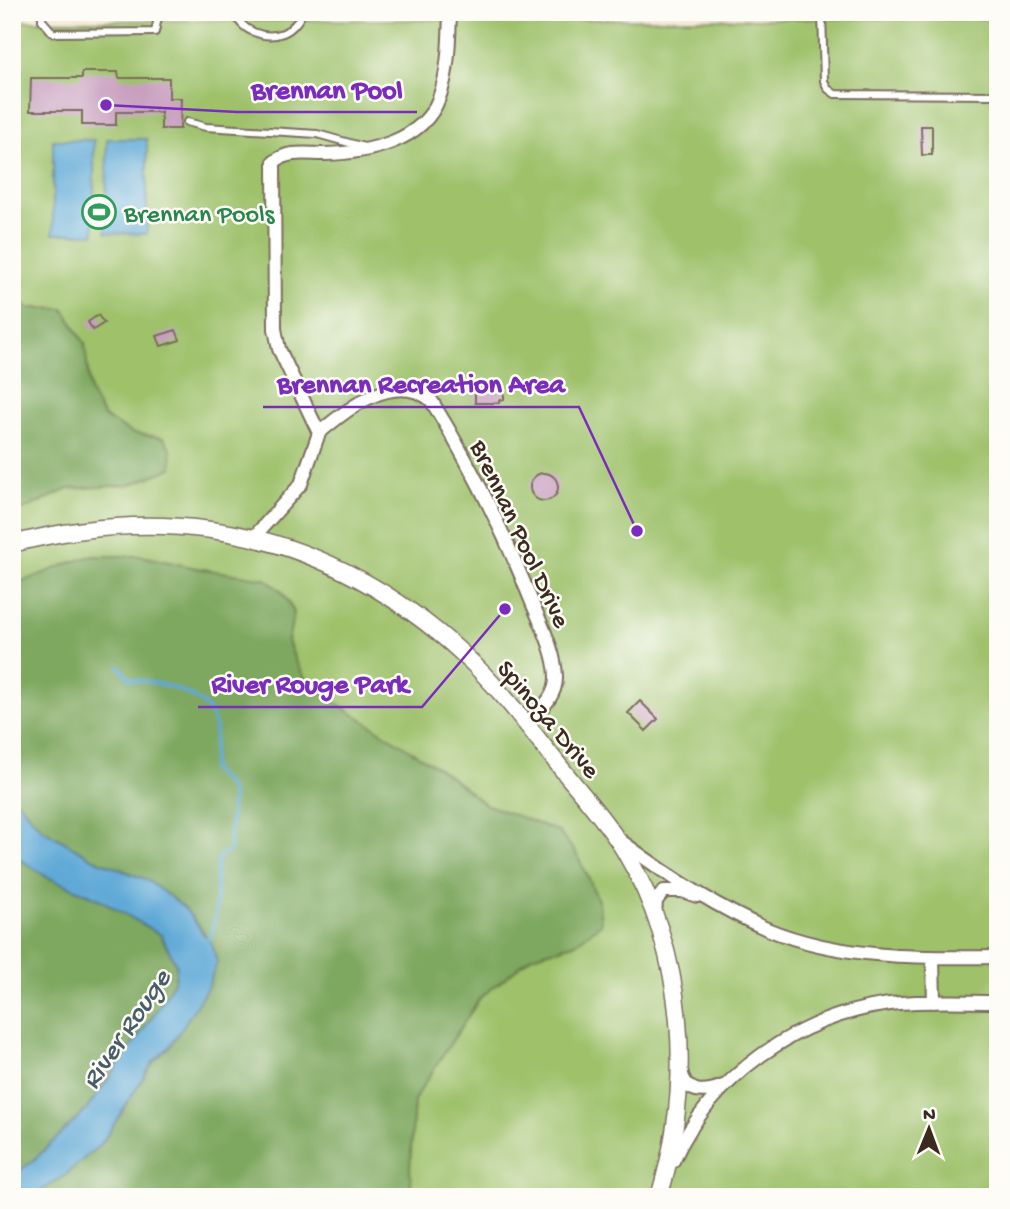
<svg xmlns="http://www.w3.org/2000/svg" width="1010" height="1209" font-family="'Gochi Hand',sans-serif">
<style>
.green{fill:#9ec16b;stroke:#6c7644;stroke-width:2}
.forest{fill:#7ea75f;stroke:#5c683e;stroke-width:2}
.water{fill:#5ea9d7;stroke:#4c6a7a;stroke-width:2}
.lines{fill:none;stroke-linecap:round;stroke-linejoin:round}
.stream{stroke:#5ea9d7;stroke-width:3.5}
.building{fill:#c89fbf}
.service-casing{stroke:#7c6d5e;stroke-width:10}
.minor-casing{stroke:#7c6d5e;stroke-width:16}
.tertiary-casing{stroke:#7c6d5e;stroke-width:19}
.service{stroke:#fff;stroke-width:6}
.minor{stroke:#fff;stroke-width:12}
.tertiary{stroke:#fff;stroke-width:16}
.labels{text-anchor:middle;stroke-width:5;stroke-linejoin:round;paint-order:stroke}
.leisure-label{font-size:26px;fill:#27864d;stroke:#fdfcf7;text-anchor:start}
.street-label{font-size:26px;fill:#3b2a1e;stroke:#fdfcf7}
.water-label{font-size:28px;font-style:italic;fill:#495d68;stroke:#fdfcf7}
.leader{fill:none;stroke:#7b2cbf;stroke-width:2.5}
.callout-dot{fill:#7b2cbf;stroke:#fdfcf7;stroke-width:2.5}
.callout-label{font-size:28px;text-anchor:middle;font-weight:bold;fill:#7b2cbf;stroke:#fdfcf7;stroke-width:5;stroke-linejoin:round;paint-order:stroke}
</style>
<rect width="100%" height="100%" fill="#fdfcf7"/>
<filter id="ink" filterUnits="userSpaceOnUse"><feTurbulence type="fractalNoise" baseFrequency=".0143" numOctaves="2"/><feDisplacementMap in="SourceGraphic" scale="14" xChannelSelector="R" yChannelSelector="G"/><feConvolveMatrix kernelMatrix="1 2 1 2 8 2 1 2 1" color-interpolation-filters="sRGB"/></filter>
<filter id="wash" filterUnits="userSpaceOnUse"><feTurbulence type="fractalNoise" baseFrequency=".00686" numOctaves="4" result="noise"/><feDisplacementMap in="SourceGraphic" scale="28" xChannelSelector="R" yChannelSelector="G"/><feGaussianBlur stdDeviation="1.57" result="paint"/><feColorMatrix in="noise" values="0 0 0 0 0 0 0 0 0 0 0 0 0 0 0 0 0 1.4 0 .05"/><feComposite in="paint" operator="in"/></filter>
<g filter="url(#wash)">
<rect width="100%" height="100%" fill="#f6e9d5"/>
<path class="green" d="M 998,18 L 998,1197 L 12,1197 L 12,21 Z"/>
<path class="forest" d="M 12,291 L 28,308 L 64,309 L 85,344 L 90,392 L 104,417 L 132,433 L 164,438 L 171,449 L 172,468 L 130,485 L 68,489 L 12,515 Z
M 93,556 L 142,556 L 196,568 L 266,579 L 282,592 L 294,612 L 288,641 L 295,660 L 307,682 L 327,697 L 443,771 L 485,804 L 558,831 L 576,853 L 589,879 L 599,903 L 601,924 L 574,944 L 532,956 L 480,998 L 414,1100 L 410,1169 L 412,1197 L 32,1197 L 65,1175 L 102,1143 L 153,1062 L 169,1047 L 208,986 L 214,953 L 212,945 L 200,927 L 186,910 L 174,900 L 147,880 L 94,859 L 42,829 L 12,796 L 12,584 C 41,577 64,562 93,556 Z
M 12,854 L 17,859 L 128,913 L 161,935 L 177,966 L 175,980 L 155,1013 L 87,1109 L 32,1162 L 12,1175 Z"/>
<path class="water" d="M 107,139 L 147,139 L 147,234 L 106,233 Z
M 53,140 L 94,140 L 94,234 L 53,234 Z
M 12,796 L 42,829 L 94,859 L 147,880 L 174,900 L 186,910 L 212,945 L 217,962 L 208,986 L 182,1028 L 169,1047 L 153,1062 L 102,1143 L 65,1175 L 32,1197 L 12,1197 L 12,1175 L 32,1162 L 87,1109 L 155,1013 L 175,980 L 177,966 L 161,935 L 97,898 L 47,877 L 12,854 Z"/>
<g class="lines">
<path class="stream" d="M 119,666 L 130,679 C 157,682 212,692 215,728 C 216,742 211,757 212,771 L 227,784 L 232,796 L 229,851 L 219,857 C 211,883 222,908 210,938 L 204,941"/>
</g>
<g id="blocks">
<path class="building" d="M 82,72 L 118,72 L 119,78 L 169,78 L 169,98 L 181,98 L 180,129 L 161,129 L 161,112 L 116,112 L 116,125 L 82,125 L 82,111 L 30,111 L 31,78 L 82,78 Z
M 921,126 L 932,126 L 932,155 L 922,155 Z
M 98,315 L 104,323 L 93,330 L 88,322 Z
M 176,330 L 180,340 L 161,346 L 157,336 Z
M 475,386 L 499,386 L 499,389 L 504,389 L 504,400 L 499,400 L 499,403 L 475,403 Z
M530 487a14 14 0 1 1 28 0a14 14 0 1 1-28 0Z
M 640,701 L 658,719 L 646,731 L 628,713 Z"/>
</g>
</g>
<g filter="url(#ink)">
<use href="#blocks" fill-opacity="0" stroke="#7c6d5e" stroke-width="2"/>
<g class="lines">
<g class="service-casing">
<path id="service" d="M 42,12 L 42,20 L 53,33 L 155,32 L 159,12
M 235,12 C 240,31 265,40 283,33 C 293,29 298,21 303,12
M 822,12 L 824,81 L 828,89 L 835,94 L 998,95
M 187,122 L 206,127 L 317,134 L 364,147"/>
</g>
<g class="minor-casing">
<path id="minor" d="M 450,12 C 449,41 449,71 439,98 C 423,142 367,153 325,154 C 307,154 288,150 274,162 L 275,329 L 279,349 L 319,433 C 347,409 395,370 431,400 C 471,465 505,534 533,605 C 542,626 555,652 556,676 C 557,697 540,710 526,723
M 253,538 L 301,484 L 319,433
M 621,841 C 664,873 718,908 767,929 C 840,959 921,958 998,957
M 655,915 L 656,901 L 664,891 L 682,891 L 697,896
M 933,958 L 934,1002
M 681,1070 C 685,1094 703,1094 723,1086
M 673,1161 C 712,1076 797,1016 890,1004 C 926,1000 962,1002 998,1002"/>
</g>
<g class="tertiary-casing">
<path id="tertiary" d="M 12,544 C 182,500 333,535 463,654 C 498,686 527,725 557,763 C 579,791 605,819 624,850 C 686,954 694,1082 659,1197"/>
</g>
<use href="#service" class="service"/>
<use href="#minor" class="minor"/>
<use href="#tertiary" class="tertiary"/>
</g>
</g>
<defs>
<g id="stadium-ring" transform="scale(1.75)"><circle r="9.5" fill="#fdfcf7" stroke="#2e9e5b" stroke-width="1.5"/><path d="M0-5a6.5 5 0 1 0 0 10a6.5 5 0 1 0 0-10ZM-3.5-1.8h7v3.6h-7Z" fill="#2e9e5b"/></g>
</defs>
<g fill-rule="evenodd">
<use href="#stadium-ring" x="99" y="212"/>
</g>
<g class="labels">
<g class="leisure-label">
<text x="124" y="221">Brennan Pools</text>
</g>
<g class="street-label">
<text transform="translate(522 533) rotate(65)" y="9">Brennan Pool Drive</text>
<text transform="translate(550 718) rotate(50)" y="9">Spinoza Drive</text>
</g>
<g class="water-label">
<text transform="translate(124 1028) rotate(-56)" y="10">River Rouge</text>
</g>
</g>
<path class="leader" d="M106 105L237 112H417M637 531L579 407H263M505 609L422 707H198"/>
<g class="callout-dot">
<circle cx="106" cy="105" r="7"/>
<circle cx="637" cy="531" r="7"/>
<circle cx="505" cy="609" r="7"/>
</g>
<g class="callout-label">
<text x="327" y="98">Brennan Pool</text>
<text x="421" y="392">Brennan Recreation Area</text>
<text x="310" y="692">River Rouge Park</text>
</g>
<rect width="1010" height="1209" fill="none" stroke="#fdfcf7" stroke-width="42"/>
<g transform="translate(929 1129) rotate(1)" stroke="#fdfcf7" stroke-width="5" paint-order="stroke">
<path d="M0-5L12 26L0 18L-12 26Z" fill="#3b2a1e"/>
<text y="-10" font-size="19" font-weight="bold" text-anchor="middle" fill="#3b2a1e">N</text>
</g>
</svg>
